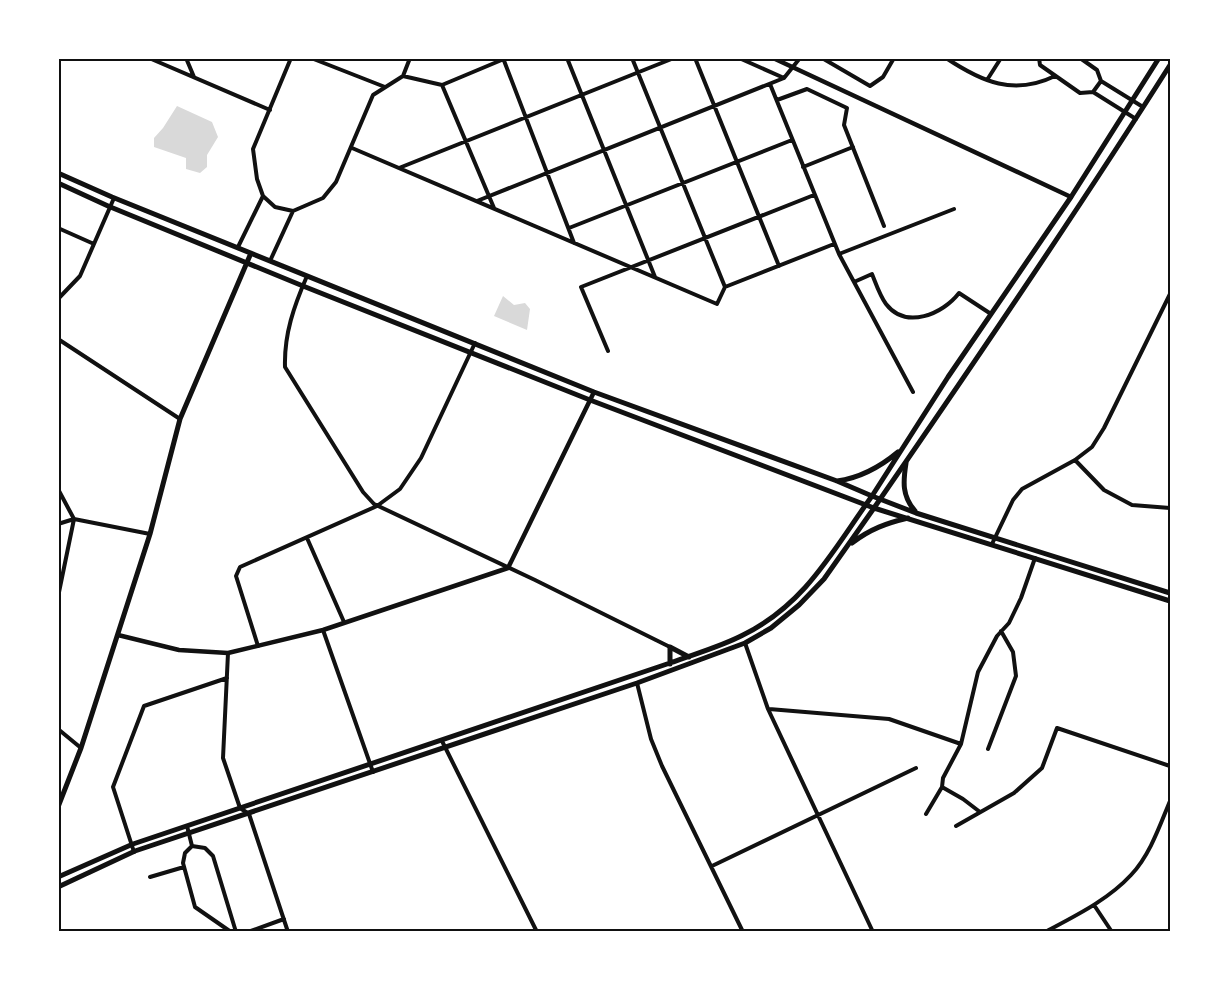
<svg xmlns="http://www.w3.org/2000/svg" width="1229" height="990" font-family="'Fira Sans Condensed',sans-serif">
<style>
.water{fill:#d9d9d9}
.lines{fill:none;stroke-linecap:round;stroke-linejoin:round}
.minor{stroke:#111;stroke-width:4}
.tertiary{stroke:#111;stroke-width:4.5}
.secondary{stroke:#111;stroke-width:5}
.primary{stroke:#111;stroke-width:5}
.neatline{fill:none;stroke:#111;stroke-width:2}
</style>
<rect width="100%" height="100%" fill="#fff"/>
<path class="water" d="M 177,106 L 212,122 L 218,137 L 207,155 L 207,167 L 200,173 L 186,169 L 186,158 L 154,147 L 154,138 L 163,128 Z
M 503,296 L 514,305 L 525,303 L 530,309 L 527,330 L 494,316 Z"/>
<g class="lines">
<path class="minor" d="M 149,58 L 270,110
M 186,58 L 194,77
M 311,58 L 385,87
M 503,58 L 574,243
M 567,58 L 655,277
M 632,58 L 725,287
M 695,58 L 779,266
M 739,58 L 784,78
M 822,58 L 870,86 L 883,77 L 894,58
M 946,58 C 982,82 1014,96 1055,76
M 1039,58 L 1040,65 L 1080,93 L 1093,92 L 1101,81 L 1097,70 L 1080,58
M 403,76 L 442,85 L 504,59
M 403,76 L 410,58
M 987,80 L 1001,58
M 1101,81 L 1143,107
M 770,84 L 839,254 L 913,392
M 442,85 L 494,208
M 1093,92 L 1136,119
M 777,100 L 807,89 L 847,108 L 844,125 L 884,226
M 352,148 L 717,304 L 725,287 L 834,244
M 803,167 L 853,147
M 399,168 L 674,58
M 263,196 L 275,207 L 293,211
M 477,201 L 784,78 L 800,58
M 58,228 L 94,244
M 569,228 L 792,140
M 238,247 L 263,196 L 257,179 L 253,149 L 291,58
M 839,254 L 954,209
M 270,261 L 293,211 L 323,198 L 336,182 L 373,95 L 403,76
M 307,276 C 294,306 284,334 285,367 L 363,492 L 374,504 L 535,580 L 670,647
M 854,282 L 872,274 C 876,284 880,296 886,304 C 906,330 943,314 959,293 L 991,314
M 58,299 L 80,276 L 114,198
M 58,339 L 180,419
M 608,351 L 581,287 L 814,195
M 1075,460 L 1104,490 L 1132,505 L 1170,508
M 58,489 L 74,519 L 58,597
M 58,524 L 74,519 L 150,534
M 307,538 L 344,622
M 992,544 L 1013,500 L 1022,489 L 1075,460 L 1092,447 L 1104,428 L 1170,294
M 323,630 L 373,772
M 745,643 L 768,709 L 873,932
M 258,646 L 236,576 L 240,567 L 377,506 L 400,489 L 421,458 L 475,343
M 228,653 L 223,758 L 240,808 L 249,814 L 288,932
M 637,683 L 651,739 L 662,766 L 743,932
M 769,709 L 889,719 L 961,744
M 58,729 L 81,748
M 442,741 L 537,932
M 988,749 L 1016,676 L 1013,652 L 1001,631
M 942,787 L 963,799 L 980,812
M 926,814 L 942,787 L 943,778 L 961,744 L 978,672 L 997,636 L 1009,623 L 1021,598 L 1035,558
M 187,826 L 192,846 L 185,853 L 183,863 L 195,907 L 231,932
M 956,826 L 1014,793 L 1042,768 L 1057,728 L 1170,766
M 192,846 L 205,848 L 213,856 L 236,932
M 134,852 L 113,787 L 144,706 L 227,678
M 712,866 L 916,768
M 150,877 L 184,867
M 1094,905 L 1112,932
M 248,932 L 284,919
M 1045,932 C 1075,916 1108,900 1131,875 C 1150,855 1160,825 1170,801"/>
<path class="tertiary" d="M 773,58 L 1071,197
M 118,635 L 179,650 L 228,653 L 323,630 L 508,568 L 594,392"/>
<path class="secondary" d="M 906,463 C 903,482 902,496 915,511
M 852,543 C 870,529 887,523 908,518
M 670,664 L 670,647 L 689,657
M 58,877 L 133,844 L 670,663 C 694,654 720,647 743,635 C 806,604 833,550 872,496 L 916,513 L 1170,593
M 58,887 L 135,851 L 637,683 L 745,643 L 771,628 L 799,605 L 824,579 L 874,508 L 1170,601"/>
<path class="primary" d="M 58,173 L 112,197 L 594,392 L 837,481 L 872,496 L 948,377 L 1071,197 L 1159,58
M 58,183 L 108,206 L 303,286 L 590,400 L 874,508 C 975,362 1075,215 1170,65
M 837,481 C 860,478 880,467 898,452
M 58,807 L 81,748 L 150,534 L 180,419 L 251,253"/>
</g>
<rect width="1229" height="990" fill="none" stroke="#ffffff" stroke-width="120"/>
<rect x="60" y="60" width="1109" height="870" class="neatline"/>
</svg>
